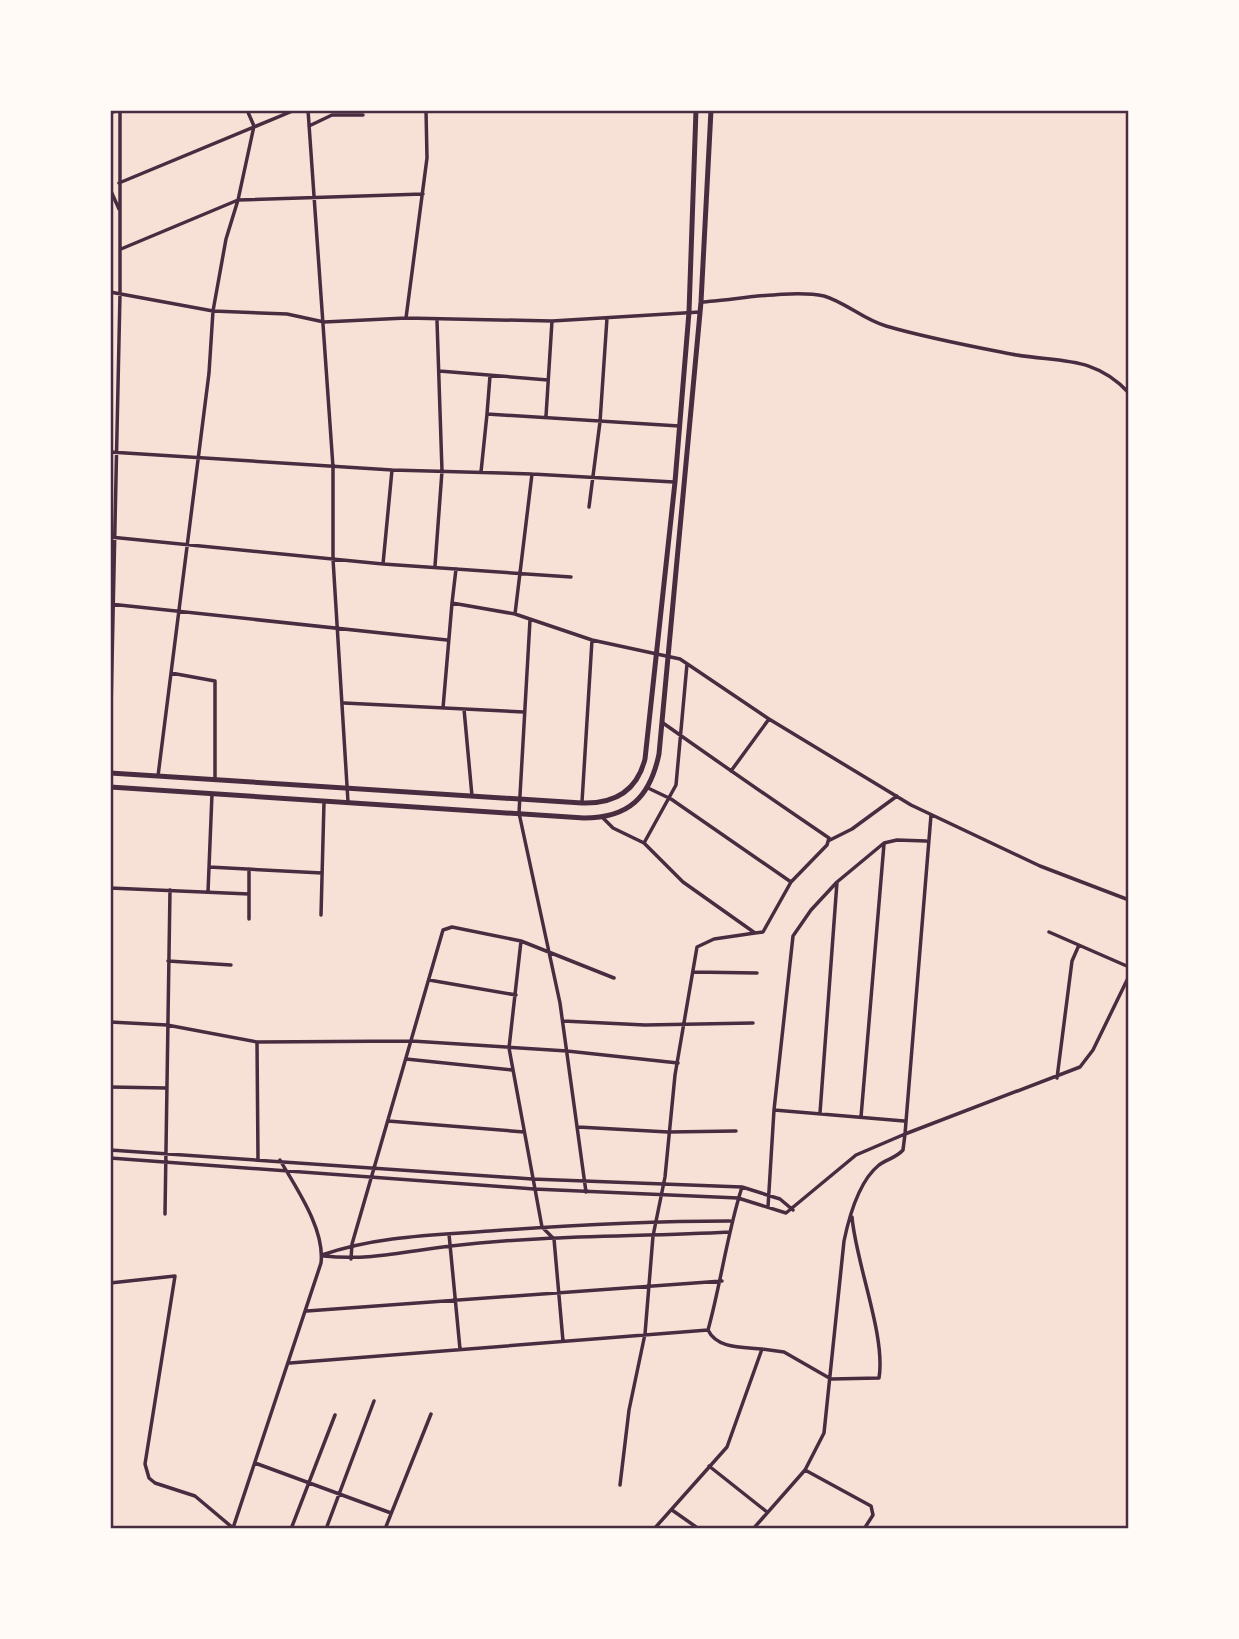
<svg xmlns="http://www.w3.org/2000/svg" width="1239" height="1639" font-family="Figtree,sans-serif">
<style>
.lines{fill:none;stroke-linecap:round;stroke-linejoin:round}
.minor{stroke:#4a2c40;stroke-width:3.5}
.primary{stroke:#4a2c40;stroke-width:5}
.neatline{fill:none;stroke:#4a2c40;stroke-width:2.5}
</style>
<rect width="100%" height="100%" fill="#f7e1d7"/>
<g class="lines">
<path class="minor" d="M 308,110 L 333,467 L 333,559 L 348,802
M 110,113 L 118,110
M 309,126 L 332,115 L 363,115
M 119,183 L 295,110
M 110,189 L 119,209
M 121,249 L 238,200 L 423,194
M 110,292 L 213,311 L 287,314 L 324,322 L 406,318 L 552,321 L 700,312
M 701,302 C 734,300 793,289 824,296 C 845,302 864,320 886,326 C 927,338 970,346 1011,354 C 1057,363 1093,354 1129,393
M 406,318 L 427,158 L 426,110
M 439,371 L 548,380
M 487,414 L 490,376
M 546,416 L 552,321
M 110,452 L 392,470 L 532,474 L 674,482
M 481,472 L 487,414 L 679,426
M 589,507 L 600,422 L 607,318
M 110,537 L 383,564 L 571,577
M 383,564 L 392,470
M 435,566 L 442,471 L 437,321
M 456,569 L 452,603 L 515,614 L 592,640 L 680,659 L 769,719 L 911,805 L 1040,866 L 1129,900
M 110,604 L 447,640
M 515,614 L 532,474
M 530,620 L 519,813 L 560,1003 L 586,1192
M 171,673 L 215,681 L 215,780
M 344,703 L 524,712
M 443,708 L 452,603
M 464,709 L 472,796
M 663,723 C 718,762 773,800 829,838 L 827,845 L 791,882 L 763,932 L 755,933 L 683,882 L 644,843 L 676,785 L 687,664
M 110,755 L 120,294 L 120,110
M 731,771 L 769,719
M 158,776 L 209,373 L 213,311 L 226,239 L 238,200 L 254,126 L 247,110
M 648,788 L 671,799 L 791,882
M 582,802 L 592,640
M 602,817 L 613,828 L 644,843
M 830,840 L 852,829 L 897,796
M 209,867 L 322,873
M 110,888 L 249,894
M 208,892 L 212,794
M 321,915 L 324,802
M 249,919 L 249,869
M 1049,932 L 1129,967
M 521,941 L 509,1048 L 542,1227 L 554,1239 L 563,1341
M 168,961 L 231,965
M 693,972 L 757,973
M 429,980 L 516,995
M 563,1021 L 645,1025 L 753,1023
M 110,1022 L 167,1025 L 257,1042 L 412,1041 L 567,1051 L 678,1063
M 257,1042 L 258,1159
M 406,1059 L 512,1070
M 1057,1078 L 1072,961 L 1079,945
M 110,1087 L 166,1088
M 774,1110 L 904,1121
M 820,1113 L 837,882
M 861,1117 L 884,844
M 388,1121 L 524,1132
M 578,1127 L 668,1132 L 736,1131
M 110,1150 L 532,1179 L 742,1187 L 780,1199 L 793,1210
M 110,1158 L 534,1189 L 738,1198 L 786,1213 L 856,1155 L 905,1134 L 931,815
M 768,1207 L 774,1110 L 793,936 L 811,910 L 837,882 L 884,843 L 897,840 L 926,841
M 165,1214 L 170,890
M 449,1234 L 460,1349
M 322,1255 C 375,1236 434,1235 490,1231 C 570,1225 650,1221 730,1221
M 324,1256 C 368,1261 408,1251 451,1246 C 543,1235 637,1237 729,1232
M 351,1259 L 352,1244 L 443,930 L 452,927 L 521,941 L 614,978
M 110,1283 L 175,1276 L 145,1464 L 149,1478 L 155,1483 L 195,1496 L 233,1528 L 321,1263 C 325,1229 296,1188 280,1160
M 307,1311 L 722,1281
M 762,1349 L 784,1352 L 831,1379 L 879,1378 C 886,1336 856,1264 852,1217
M 290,1363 L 708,1330
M 255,1463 L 391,1513
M 709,1466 L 767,1512
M 805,1470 L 871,1506 L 873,1515 L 864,1529
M 620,1485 L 629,1410 L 645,1334 L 653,1236 L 665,1177 L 675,1075 L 697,947 L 714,939 L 755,933
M 672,1510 L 699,1529
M 291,1529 L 335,1415
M 326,1529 L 374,1401
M 385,1529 L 431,1414
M 654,1529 L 727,1447 L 762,1349 C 743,1347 717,1349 708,1330 C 721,1283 727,1234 742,1187
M 753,1529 L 805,1470 L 824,1433 L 844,1241 C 849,1217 859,1181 879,1165 C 887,1159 896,1158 903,1150 L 905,1134 L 1080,1067 L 1093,1050 L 1129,976"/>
<path class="primary" d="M 110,773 L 582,803 C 614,804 637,791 645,759 L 675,482 L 689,312 L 696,110
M 110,787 L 584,818 C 629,818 650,797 659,754 L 701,302 L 711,110"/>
</g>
<rect width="1239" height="1639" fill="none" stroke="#fffaf5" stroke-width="224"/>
<rect x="112" y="112" width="1015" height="1415" class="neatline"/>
</svg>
